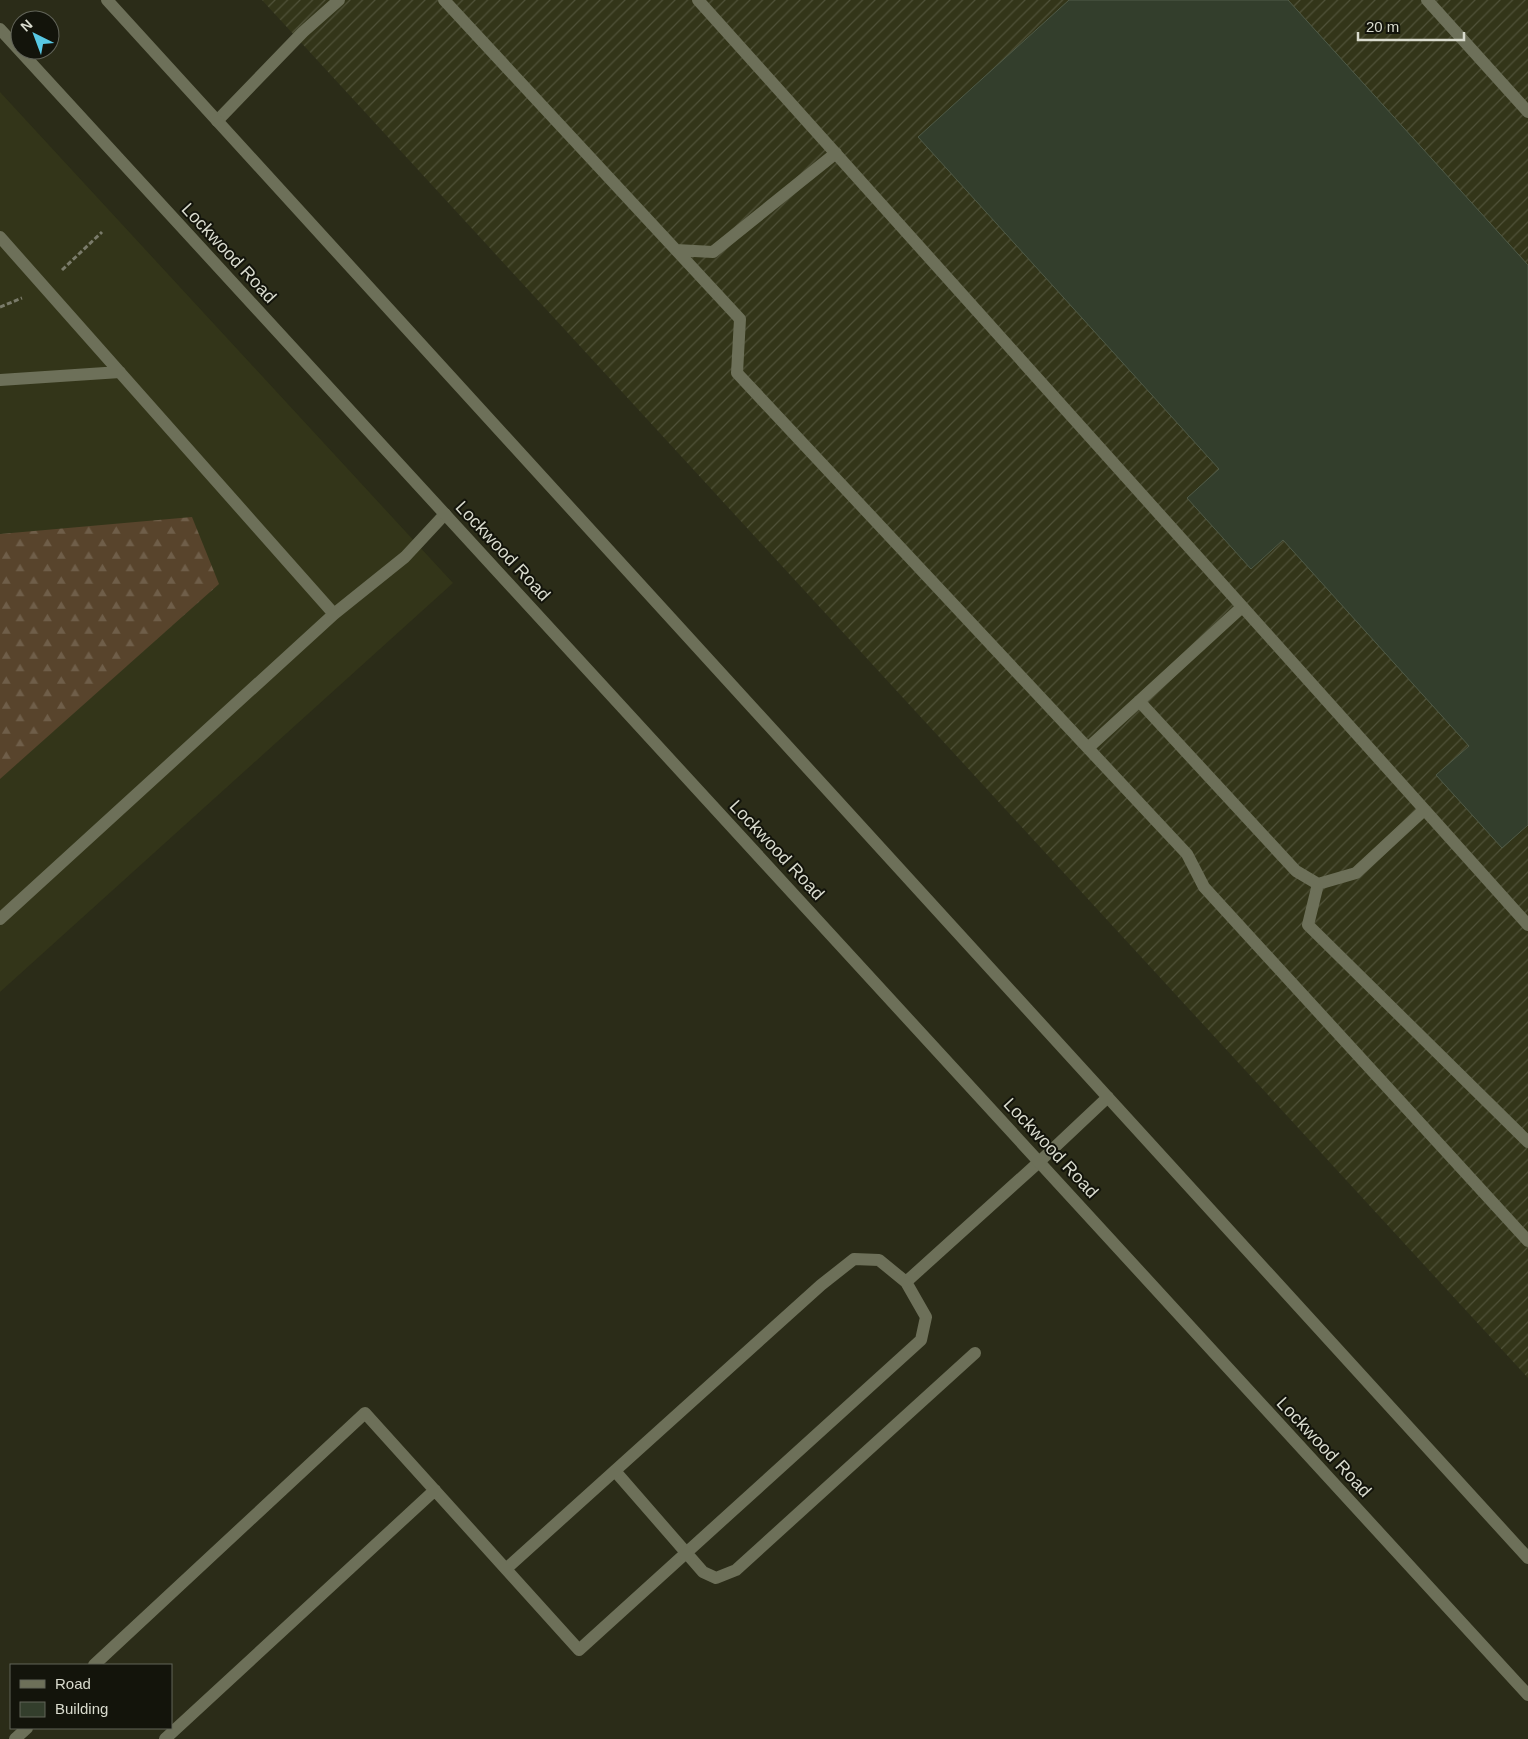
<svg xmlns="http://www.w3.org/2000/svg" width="1528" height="1739" font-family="Arial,sans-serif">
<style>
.built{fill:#333519}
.industrial{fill:url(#industrial-furrows)}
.forest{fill:url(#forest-firs)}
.building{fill:#333e2c;stroke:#505b48}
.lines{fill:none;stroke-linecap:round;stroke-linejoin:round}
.path{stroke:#7a7b6a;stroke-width:3;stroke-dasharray:5 2.5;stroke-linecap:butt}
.service{stroke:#6d7059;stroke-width:12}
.secondary{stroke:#6d7059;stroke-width:12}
.labels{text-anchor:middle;stroke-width:4;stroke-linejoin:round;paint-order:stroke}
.street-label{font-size:18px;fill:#d9dbce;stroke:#13140b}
</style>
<defs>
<pattern id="industrial-furrows" width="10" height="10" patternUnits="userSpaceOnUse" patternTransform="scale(1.25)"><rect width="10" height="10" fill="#333519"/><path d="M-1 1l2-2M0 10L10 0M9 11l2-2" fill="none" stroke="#505239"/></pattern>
<pattern id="forest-firs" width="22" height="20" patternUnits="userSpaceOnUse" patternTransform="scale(1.25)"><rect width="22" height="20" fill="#58442c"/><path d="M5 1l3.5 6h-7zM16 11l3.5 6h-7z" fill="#6f5e49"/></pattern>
</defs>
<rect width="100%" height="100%" fill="#2b2c18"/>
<path class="built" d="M 0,92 L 453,583 L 0,992 Z"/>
<path class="industrial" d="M 262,0 L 1528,0 L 1528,1378 Z"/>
<path class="forest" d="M 192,517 L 219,584 L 0,779 L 0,534 Z"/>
<path class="building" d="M 1069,0 L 1288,0 L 1528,265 L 1528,825 L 1502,848 L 1436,775 L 1469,746 L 1283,540 L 1251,569 L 1187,498 L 1219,469 L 918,137 Z"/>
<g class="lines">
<path class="path" d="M 62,270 L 102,232
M 0,307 L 22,298"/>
<path class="service" d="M 444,0 L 676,250 L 713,252 L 836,153
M 698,0 L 1528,925
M 1427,0 L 1528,112
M 217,121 L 303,32 L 339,0
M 0,237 L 334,614 L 405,557 L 445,514
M 676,250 L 740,319 L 737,373 L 1187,854 L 1204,887 L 1528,1241
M 0,380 L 120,372
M 1139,701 L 1296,871 L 1318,884 L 1356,873 L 1424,810
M 1088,748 L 1242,607
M 1318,884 L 1308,925 L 1528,1142
M 0,919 L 334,614
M 906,1282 L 1039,1162
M 615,1471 L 703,1572 L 716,1578 L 736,1570 L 975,1353
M 94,1665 L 365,1413 L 579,1650 L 921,1340 L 926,1317 L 906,1282 L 879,1260 L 854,1259 L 821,1285 L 507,1568
M 15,1739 L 27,1728
M 165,1739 L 435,1490"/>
<path class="secondary" d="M 107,0 L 1528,1558
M 0,29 L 1528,1695
M 1039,1162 L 1108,1097"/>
</g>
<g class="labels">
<g class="street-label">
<text transform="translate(229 253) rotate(47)" y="6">Lockwood Road</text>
<text transform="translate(503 551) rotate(47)" y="6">Lockwood Road</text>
<text transform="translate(777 850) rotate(47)" y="6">Lockwood Road</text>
<text transform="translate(1051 1148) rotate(47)" y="6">Lockwood Road</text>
<text transform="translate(1324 1447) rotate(47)" y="6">Lockwood Road</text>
</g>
</g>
<rect x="10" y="1664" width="162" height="65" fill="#13140b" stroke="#626459"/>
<rect x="20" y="1680" width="25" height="8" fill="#6d7059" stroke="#626459"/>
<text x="55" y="1689" font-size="15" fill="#d9dbce">Road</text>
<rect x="20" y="1702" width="25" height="15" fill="#333e2c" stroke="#626459"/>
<text x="55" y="1714" font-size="15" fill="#d9dbce">Building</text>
<g transform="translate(35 35) rotate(318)"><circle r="24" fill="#13140b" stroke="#626459"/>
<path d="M0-4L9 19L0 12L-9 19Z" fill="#58c8e4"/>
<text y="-8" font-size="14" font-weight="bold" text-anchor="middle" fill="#d9dbce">N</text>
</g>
<path d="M1358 32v8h106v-8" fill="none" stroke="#d9dbce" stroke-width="2.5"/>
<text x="1366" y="32" font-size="15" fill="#d9dbce" stroke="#13140b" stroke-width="4" paint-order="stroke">20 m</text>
</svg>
